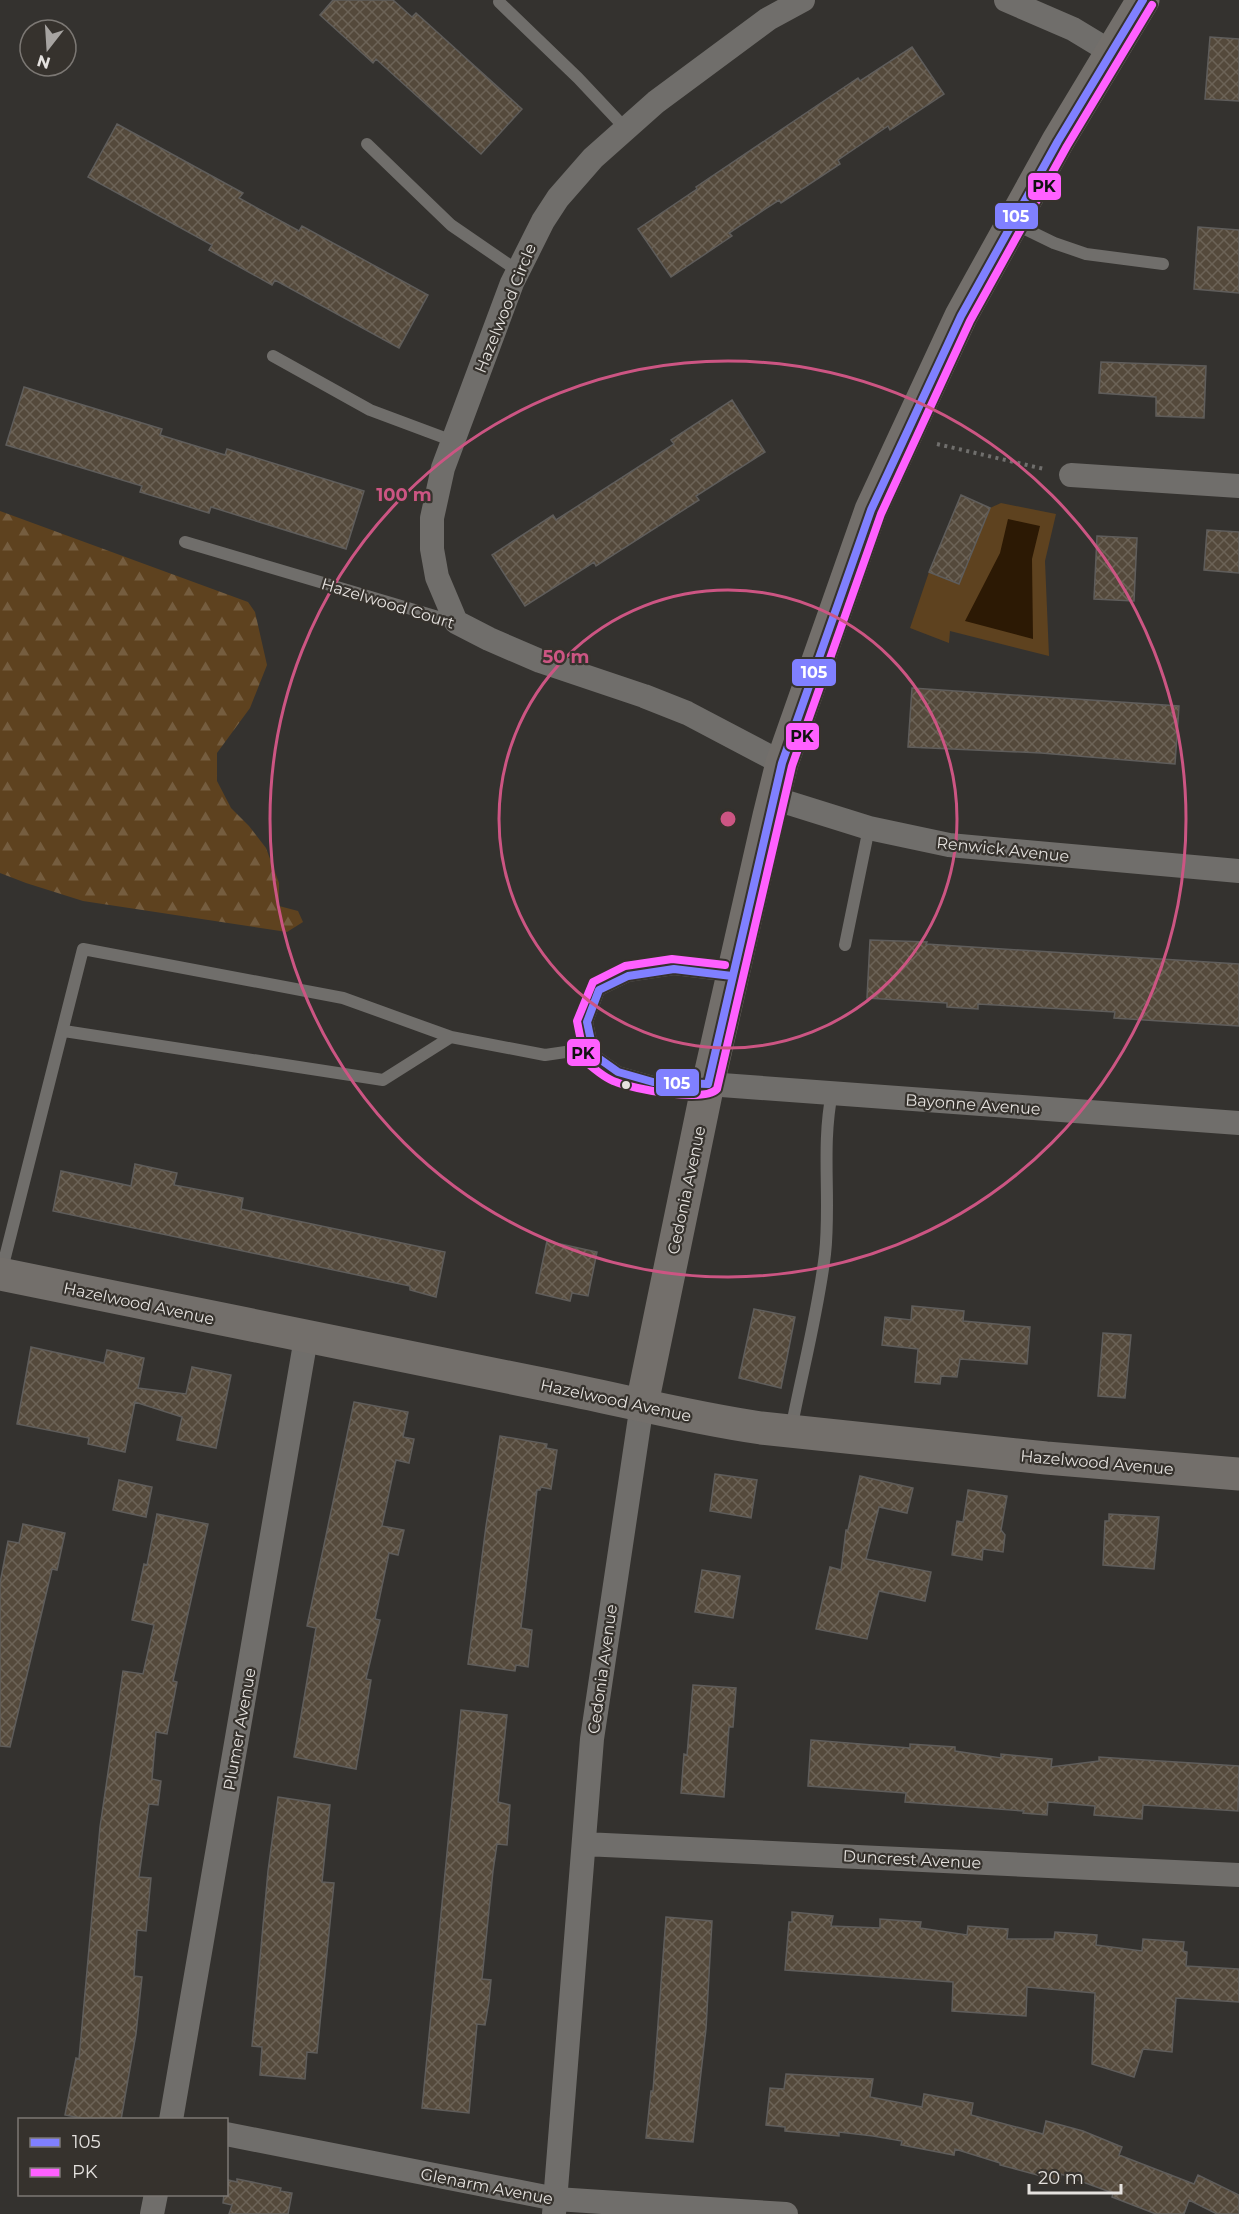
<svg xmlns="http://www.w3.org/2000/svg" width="1239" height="2214" font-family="Montserrat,sans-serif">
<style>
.green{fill:#5e421f}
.forest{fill:url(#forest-firs)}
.water{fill:#2c1904}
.building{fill:url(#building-cross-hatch);stroke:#5f5d5b;stroke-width:1.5}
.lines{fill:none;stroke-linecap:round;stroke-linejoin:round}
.path{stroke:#706f6d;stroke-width:4;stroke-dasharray:3 4.5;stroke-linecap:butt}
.lane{stroke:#706e6b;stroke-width:12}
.street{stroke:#706e6b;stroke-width:24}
.secondary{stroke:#736f6b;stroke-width:33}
.bus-1-casing{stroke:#36322d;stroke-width:12}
.bus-2-casing{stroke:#36322d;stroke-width:12}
.bus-1{stroke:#8080ff;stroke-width:8}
.bus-2{stroke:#ff60ff;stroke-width:8}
.ring{fill:none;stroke:#cc5583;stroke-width:3}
.bus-dot{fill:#e5e2df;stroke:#36322d;stroke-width:2}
.labels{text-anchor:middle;stroke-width:4.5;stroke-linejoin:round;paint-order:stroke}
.street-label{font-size:16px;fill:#e5e2df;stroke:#36322d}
.centre{fill:#cc5583;stroke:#36322d;stroke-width:3}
.ring-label{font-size:18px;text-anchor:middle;font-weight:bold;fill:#cc5583;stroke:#36322d;stroke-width:4.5;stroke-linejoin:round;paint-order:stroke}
.line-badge{stroke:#36322d;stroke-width:2}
.badge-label{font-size:16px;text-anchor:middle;font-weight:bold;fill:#fff}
.pale-badge-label{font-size:16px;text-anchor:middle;font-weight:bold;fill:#111}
</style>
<defs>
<pattern id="forest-firs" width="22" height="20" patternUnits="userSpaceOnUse" patternTransform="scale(1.5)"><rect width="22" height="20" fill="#5e421f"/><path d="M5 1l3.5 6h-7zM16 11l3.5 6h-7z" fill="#755d3f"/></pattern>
<pattern id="building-cross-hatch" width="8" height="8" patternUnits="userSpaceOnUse" patternTransform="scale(1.5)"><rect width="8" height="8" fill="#54493b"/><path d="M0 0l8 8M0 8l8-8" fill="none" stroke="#6c6357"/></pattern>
</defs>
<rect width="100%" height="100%" fill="#34322f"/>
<path class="green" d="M 1001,503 L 1056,514 L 1045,561 L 1049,656 L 950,631 L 949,643 L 910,628 L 929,572 L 959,584 L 990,508 Z"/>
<path class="forest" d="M 0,511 L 248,602 L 255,612 L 267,665 L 250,708 L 217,753 L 217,781 L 231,808 L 249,826 L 266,848 L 279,883 L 279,906 L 298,911 L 303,922 L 287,932 L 83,901 L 26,883 L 0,873 Z"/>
<path class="water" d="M 1008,519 L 1040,526 L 1032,559 L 1033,639 L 965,621 L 1000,553 Z"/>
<path class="building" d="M 333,0 L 393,0 L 412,17 L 416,13 L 522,109 L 481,154 L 376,59 L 373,63 L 320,15 Z
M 1210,37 L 1239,39 L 1239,101 L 1205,99 Z
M 912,47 L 944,94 L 890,130 L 888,126 L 838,160 L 840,164 L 781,203 L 779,200 L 729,233 L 732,236 L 671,277 L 638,229 L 697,189 L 696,187 L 858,78 L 860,81 Z
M 117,124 L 243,193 L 239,198 L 299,231 L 302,226 L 428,295 L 399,348 L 275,280 L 272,285 L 209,250 L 212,245 L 88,177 Z
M 1198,227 L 1239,230 L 1239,293 L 1194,289 Z
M 1101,362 L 1206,366 L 1204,418 L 1156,416 L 1156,397 L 1099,393 Z
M 24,387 L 162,429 L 160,435 L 225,455 L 227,449 L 364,491 L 346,549 L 211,507 L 209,513 L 140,492 L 142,486 L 6,445 Z
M 732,400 L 765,452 L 696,496 L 699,500 L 596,566 L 594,562 L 525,606 L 492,555 L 553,515 L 556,520 L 674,444 L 671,440 Z
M 961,495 L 990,508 L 959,584 L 929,572 Z
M 1207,530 L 1239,532 L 1239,573 L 1204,570 Z
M 1097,536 L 1137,538 L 1134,601 L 1094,599 Z
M 912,688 L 1179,706 L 1175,764 L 1041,753 L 908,747 Z
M 870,940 L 927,942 L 926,944 L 1239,964 L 1239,1026 L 1114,1018 L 1115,1012 L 978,1004 L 978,1009 L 947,1007 L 947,1003 L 867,998 Z
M 135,1164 L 177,1173 L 174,1185 L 243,1198 L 241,1209 L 445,1252 L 436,1297 L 410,1290 L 410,1286 L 53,1211 L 61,1171 L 131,1186 Z
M 547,1241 L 597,1252 L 588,1296 L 572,1293 L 570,1301 L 536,1293 Z
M 912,1306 L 964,1311 L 963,1321 L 1030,1327 L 1027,1364 L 960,1359 L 957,1377 L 941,1376 L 940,1384 L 915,1382 L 918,1349 L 882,1345 L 885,1317 L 911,1320 Z
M 754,1309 L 795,1317 L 781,1388 L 739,1378 Z
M 1103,1333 L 1131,1335 L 1125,1398 L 1098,1396 Z
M 31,1347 L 104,1363 L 107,1350 L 144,1358 L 138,1388 L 186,1394 L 192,1367 L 231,1375 L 216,1448 L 177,1440 L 182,1417 L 135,1402 L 125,1452 L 88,1444 L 89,1438 L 17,1424 Z
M 354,1402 L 408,1412 L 403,1437 L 414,1439 L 409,1463 L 396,1460 L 382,1526 L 404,1530 L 398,1555 L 389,1553 L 375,1619 L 380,1620 L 366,1679 L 371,1680 L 356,1769 L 294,1757 L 316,1628 L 307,1626 Z
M 500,1436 L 547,1444 L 546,1448 L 557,1450 L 551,1489 L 541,1487 L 540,1490 L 537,1490 L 521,1628 L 532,1630 L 528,1667 L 516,1665 L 515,1671 L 468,1664 L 486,1526 Z
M 715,1474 L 757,1480 L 751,1518 L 710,1511 Z
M 860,1476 L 913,1488 L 907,1513 L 879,1507 L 866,1559 L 931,1572 L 925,1601 L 879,1591 L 867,1639 L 816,1629 L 830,1567 L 841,1570 L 846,1530 L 848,1530 Z
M 119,1480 L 152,1487 L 146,1517 L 113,1510 Z
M 968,1490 L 1007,1496 L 1001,1530 L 1005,1535 L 1003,1552 L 983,1549 L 982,1560 L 952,1555 L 957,1521 L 963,1522 Z
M 157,1514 L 208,1524 L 173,1681 L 177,1682 L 167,1734 L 156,1732 L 152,1779 L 161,1781 L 158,1805 L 149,1804 L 139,1877 L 151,1878 L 146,1931 L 137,1930 L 134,1976 L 142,1977 L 136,2034 L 121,2120 L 91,2120 L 65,2115 L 76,2058 L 79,2059 L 100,1827 L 123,1671 L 143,1674 L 154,1625 L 132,1620 L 144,1564 L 147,1565 Z
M 1109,1514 L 1159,1517 L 1154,1569 L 1103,1565 L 1105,1521 L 1109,1521 Z
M 23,1524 L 65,1533 L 57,1570 L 52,1569 L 10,1747 L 0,1746 L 0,1583 L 8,1541 L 19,1543 Z
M 702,1570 L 740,1576 L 733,1618 L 695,1612 Z
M 693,1685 L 736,1688 L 733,1727 L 729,1727 L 724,1797 L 681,1793 L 684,1754 L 687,1755 Z
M 461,1710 L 507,1715 L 498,1802 L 510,1805 L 507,1845 L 497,1844 L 493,1871 L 482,1979 L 491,1980 L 489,2001 L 485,2025 L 477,2024 L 469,2113 L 422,2108 Z
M 811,1740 L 910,1748 L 910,1744 L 955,1747 L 955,1751 L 1001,1758 L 1001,1754 L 1052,1759 L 1051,1767 L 1099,1761 L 1099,1757 L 1239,1766 L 1238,1811 L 1143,1805 L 1142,1819 L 1094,1815 L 1095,1806 L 1048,1802 L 1047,1815 L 1023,1813 L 1024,1811 L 905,1802 L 906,1793 L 808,1786 Z
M 278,1797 L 330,1805 L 322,1882 L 334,1883 L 317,2053 L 307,2052 L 305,2079 L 260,2075 L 262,2047 L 252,2046 L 268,1871 Z
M 792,1912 L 833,1916 L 831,1926 L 880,1928 L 880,1919 L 921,1922 L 920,1928 L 967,1935 L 968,1926 L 1008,1929 L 1007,1939 L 1054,1939 L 1055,1932 L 1097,1935 L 1096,1945 L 1142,1951 L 1143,1939 L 1184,1942 L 1183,1951 L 1187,1952 L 1186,1966 L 1239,1969 L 1239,2002 L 1176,1998 L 1172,2052 L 1143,2049 L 1134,2077 L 1092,2064 L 1095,1993 L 1027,1987 L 1026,2016 L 952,2011 L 953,1982 L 785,1970 L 789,1922 L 792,1922 Z
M 666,1917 L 712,1921 L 706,2029 L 693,2142 L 646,2138 L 651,2091 L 653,2091 Z
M 786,2074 L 873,2079 L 870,2097 L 922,2107 L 924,2094 L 973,2103 L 971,2115 L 1043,2134 L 1046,2121 L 1083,2131 L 1122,2147 L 1119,2155 L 1194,2184 L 1198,2175 L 1239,2195 L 1239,2214 L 1217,2214 L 1189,2200 L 1184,2214 L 1156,2214 L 1112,2197 L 1113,2193 L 1061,2174 L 1060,2181 L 1000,2165 L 1000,2163 L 955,2149 L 954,2155 L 901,2145 L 902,2141 L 873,2136 L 839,2132 L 839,2136 L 785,2131 L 785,2127 L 766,2125 L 770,2088 L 784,2089 Z
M 237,2179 L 281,2188 L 280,2191 L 292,2193 L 288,2214 L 229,2214 L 232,2205 L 223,2203 L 224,2194 L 226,2194 L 228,2180 L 237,2182 Z"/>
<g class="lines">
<path class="path" d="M 937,444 L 1044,469"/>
<path class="lane" d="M 499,2 L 578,78 L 626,129
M 367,144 L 451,225 L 518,271
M 1013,223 L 1054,243 L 1086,254 L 1163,264
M 273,356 L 370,410 L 453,441
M 185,542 L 455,622
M 845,945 L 869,828
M 64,1031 L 383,1080 L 451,1037
M 708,1084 L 653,1082 L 618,1072 L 594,1055 L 587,1022 L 599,990 L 628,976 L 674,969 L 731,976
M 1,1273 L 83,949 L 343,998 L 451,1037 L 545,1055 L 593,1048
M 791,1430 C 802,1372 818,1313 825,1254 C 831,1201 821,1147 832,1093"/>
<path class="street" d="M 1006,0 L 1073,29 L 1111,52
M 1071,475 L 1239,486
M 782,763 L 687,713 L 644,696 L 540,661 L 489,639 L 456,622 L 437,577 L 432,549 L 432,518 L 443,468 L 512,283 L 543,221 L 558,198 L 593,158 L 656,102 L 768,19 L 803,0
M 773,798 L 869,828 L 949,845 L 1239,871
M 708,1084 L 1239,1123
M 584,1844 L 1239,1875
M 171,2120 L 306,1338
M 226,2134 L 556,2199 L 786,2214
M 152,2214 L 156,2194
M 554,2214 L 592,1739 L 642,1404"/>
<path class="secondary" d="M 0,1274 C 184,1313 368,1350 552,1386 C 622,1400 691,1418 761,1428 L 1046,1458 L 1239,1474
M 642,1404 L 708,1084 L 769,816 L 782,763 L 871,510 L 961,316 L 1058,141 L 1143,0"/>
<g class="bus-1-casing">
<path id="bus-1" d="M 732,976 L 674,969 L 628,976 L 599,990 L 587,1022 L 594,1055 L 618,1072 L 653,1082 L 708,1084 L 782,763 L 871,510 L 961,316 L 1058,141 L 1143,0"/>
</g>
<g class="bus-2-casing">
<path id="bus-2" d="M 725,965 L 672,959 L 625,966 L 593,982 L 577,1021 L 585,1061 C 593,1068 606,1079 616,1082 C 634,1089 704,1103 717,1089 L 792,766 L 881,514 L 970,321 L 1067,146 L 1152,5"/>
</g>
<use href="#bus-1" class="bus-1"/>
<use href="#bus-2" class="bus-2"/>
</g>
<g class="ring">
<circle cx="728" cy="819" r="229"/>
<circle cx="728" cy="819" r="458"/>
</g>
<circle class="bus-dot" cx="626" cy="1085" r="5"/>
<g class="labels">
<g class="street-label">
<text transform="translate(505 308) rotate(-68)" y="6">Hazelwood Circle</text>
<text transform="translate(388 603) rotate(17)" y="6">Hazelwood Court</text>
<text transform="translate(1003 849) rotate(6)" y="6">Renwick Avenue</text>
<text transform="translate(973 1104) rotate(4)" y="6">Bayonne Avenue</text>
<text transform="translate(686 1190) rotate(-78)" y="6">Cedonia Avenue</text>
<text transform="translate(139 1303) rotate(12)" y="6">Hazelwood Avenue</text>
<text transform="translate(616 1400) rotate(12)" y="6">Hazelwood Avenue</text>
<text transform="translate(1097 1462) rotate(5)" y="6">Hazelwood Avenue</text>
<text transform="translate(602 1669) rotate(-82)" y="6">Cedonia Avenue</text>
<text transform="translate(239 1729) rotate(-80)" y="6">Plumer Avenue</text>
<text transform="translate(912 1859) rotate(3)" y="6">Duncrest Avenue</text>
<text transform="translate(487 2186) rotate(11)" y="6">Glenarm Avenue</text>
</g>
</g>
<circle cx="728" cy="819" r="9" class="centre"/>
<g class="ring-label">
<text x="404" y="501">100 m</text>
<text x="566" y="663">50 m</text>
</g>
<g class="line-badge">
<rect x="1027" y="172" width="35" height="29" rx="6" fill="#ff60ff"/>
<rect x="994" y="202" width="45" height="28" rx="6" fill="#8080ff"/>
<rect x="791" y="658" width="46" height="29" rx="6" fill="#8080ff"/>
<rect x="785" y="722" width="35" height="29" rx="6" fill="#ff60ff"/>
<rect x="566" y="1038" width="35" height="29" rx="6" fill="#ff60ff"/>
<rect x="655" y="1068" width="45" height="29" rx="6" fill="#8080ff"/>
</g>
<g class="badge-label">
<text x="1016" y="222">105</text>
<text x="814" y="678">105</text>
<text x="677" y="1089">105</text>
</g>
<g class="pale-badge-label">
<text x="1044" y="192">PK</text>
<text x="802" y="742">PK</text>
<text x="583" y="1059">PK</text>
</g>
<rect x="18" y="2118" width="210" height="78" fill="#36322d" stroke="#7c7874" stroke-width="1.5"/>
<rect x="30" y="2138" width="30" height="9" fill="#8080ff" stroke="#7c7874" stroke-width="1.5"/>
<text x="72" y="2148" font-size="18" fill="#e5e2df">105</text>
<rect x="30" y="2168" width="30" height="9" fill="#ff60ff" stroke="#7c7874" stroke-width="1.5"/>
<text x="72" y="2178" font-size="18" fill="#e5e2df">PK</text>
<g transform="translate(48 48) rotate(197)"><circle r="28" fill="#36322d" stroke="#7c7874" stroke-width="1.5"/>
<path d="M0-4.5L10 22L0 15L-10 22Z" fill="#a7a4a1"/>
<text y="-9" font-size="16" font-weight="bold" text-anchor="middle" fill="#e5e2df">N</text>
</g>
<path d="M1029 2184v9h92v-9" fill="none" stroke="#e5e2df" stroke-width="3"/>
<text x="1038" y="2184" font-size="18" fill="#e5e2df" stroke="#36322d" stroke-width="4.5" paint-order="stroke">20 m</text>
</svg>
